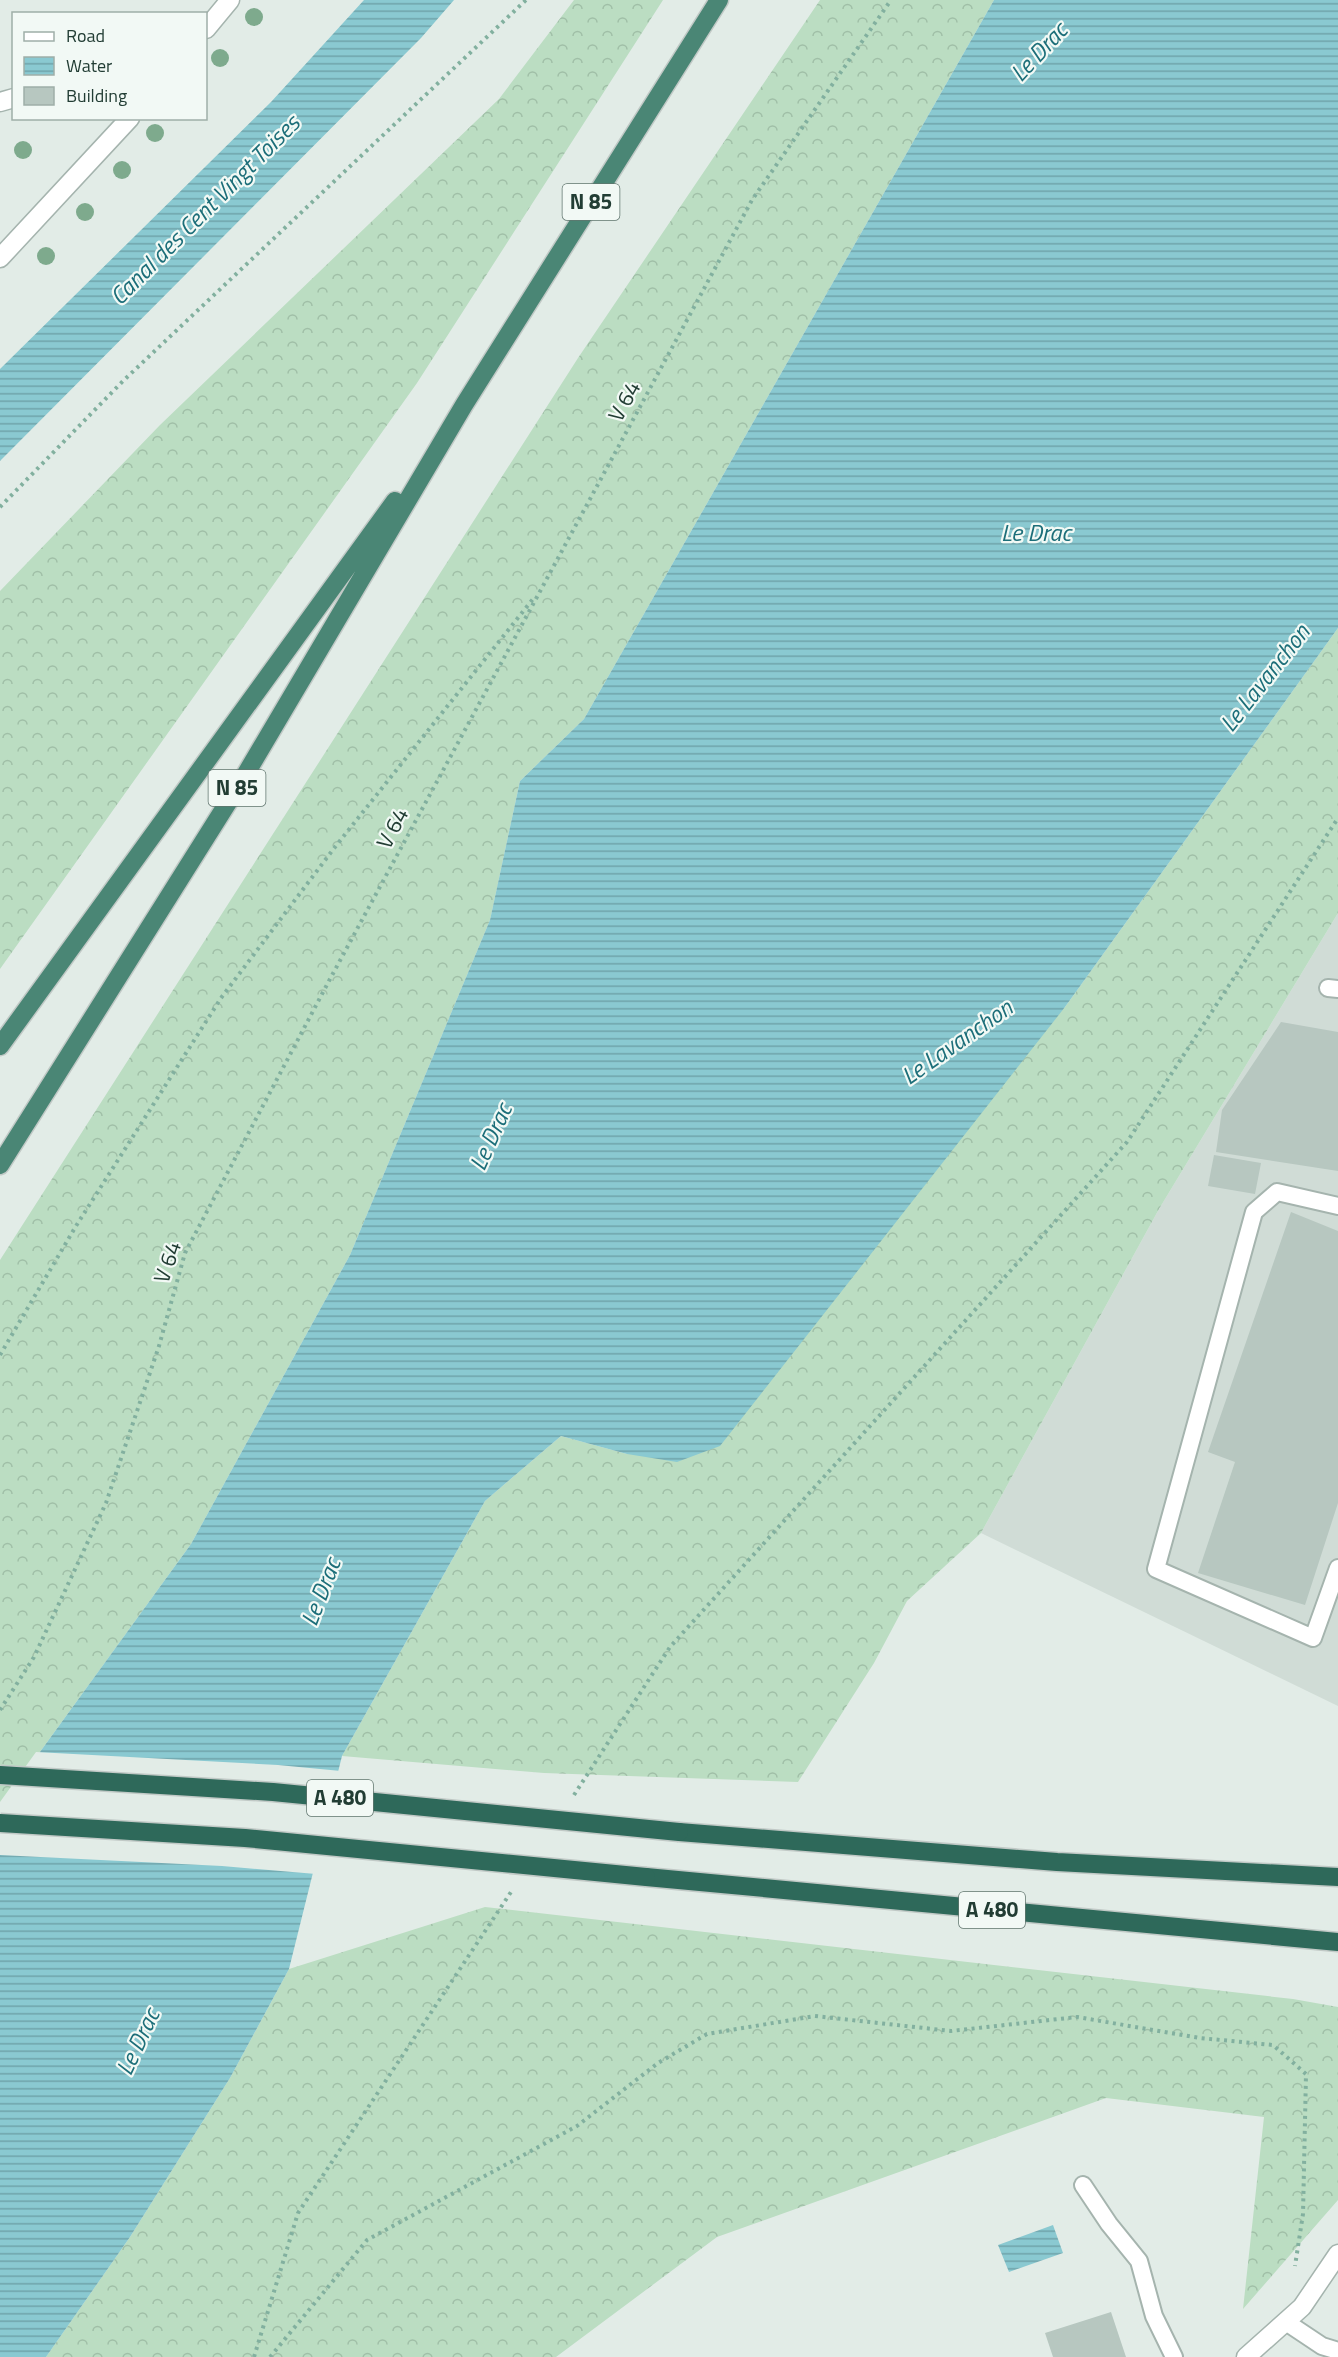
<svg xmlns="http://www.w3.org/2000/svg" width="1338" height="2357" font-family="'Titillium Web',sans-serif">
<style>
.built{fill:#d0dcd6}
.forest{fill:url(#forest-crowns)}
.water{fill:url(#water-rules)}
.pier{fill:#e2ece7}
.building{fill:#b7c7c0}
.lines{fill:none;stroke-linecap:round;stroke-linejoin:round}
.service-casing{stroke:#a5b4ae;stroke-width:20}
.minor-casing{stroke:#a5b4ae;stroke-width:21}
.trunk-casing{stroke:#c1c9c6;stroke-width:21}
.motorway-casing{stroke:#c1c9c6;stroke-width:21}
.path{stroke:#82b09f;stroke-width:4;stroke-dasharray:3 4.5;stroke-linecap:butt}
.service{stroke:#fff;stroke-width:16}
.minor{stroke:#fff;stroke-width:18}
.trunk{stroke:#4a8675;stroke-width:18}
.motorway{stroke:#2e695a;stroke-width:18}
.motorway-bridge-casing{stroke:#c1c9c6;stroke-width:21;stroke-linecap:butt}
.motorway-bridge{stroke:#2e695a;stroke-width:18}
.tree{fill:#7eaa8d}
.labels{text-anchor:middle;stroke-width:4.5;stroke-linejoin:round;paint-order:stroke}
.shield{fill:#f2f9f5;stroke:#60756e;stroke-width:1.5}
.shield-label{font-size:21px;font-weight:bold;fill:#223d34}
.street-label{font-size:22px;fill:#223d34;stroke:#f2f9f5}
.water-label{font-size:24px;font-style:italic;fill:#1c6e79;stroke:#f2f9f5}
</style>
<defs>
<pattern id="forest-crowns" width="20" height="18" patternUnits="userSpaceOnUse" patternTransform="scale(1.5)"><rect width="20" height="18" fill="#bbddc2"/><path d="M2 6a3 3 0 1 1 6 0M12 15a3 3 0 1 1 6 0" fill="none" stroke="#a0bfa7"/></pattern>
<pattern id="water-rules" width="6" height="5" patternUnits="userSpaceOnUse" patternTransform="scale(1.5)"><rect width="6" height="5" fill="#8ac9d1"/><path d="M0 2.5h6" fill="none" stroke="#70a4aa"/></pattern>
</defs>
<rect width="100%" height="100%" fill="#e2ece7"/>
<path class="built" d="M 1338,913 L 1338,1706 L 981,1533 L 1159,1209 Z"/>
<path class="forest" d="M 574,0 L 663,0 L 417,383 L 0,969 L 0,591 L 160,425 L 499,99 Z
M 820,0 L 994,0 L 584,719 L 520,781 L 490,920 L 350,1255 L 191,1544 L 0,1807 L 0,1260 L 578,358 Z
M 1338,628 L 1338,913 L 1159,1209 L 981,1533 L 907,1601 L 874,1663 L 798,1782 L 544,1773 L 342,1756 L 485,1501 L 561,1436 L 627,1454 L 1065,1007 Z
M 485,1907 L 1293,1999 L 1338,2007 L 1338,2200 L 1243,2309 L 1264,2117 L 1106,2098 L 717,2237 L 556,2357 L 46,2357 L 130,2237 L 230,2078 L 289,1969 Z"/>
<path class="water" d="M 364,0 L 454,0 L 421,38 L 0,461 L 0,369 L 271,102 Z
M 994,0 L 1338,0 L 1338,628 L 1065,1007 L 720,1446 L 677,1462 L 627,1454 L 561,1436 L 485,1501 L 342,1756 L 289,1969 L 230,2078 L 130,2237 L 46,2357 L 0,2357 L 0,1807 L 191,1544 L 350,1255 L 490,920 L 520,781 L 584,719 Z
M 1053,2225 L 1063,2253 L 1009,2272 L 998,2245 Z"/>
<path class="pier" d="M 36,1752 L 278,1765 L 341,1771 L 316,1874 L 222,1866 L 0,1855 L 0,1802 Z"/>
<path class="building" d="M 1281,1022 L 1338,1032 L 1338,1171 L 1216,1152 L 1222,1110 Z
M 1214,1155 L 1261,1163 L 1255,1194 L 1208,1186 Z
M 1291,1212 L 1338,1231 L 1338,1503 L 1305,1605 L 1198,1573 L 1235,1462 L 1208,1452 Z
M 1111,2312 L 1126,2357 L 1053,2357 L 1045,2333 Z"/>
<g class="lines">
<g class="service-casing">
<path id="service" d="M 1328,988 L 1338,989
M 1338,1206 L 1277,1192 L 1254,1212 L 1156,1569 L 1313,1638 L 1338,1568
M 1083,2185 L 1109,2224 L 1139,2261 L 1154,2316 L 1174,2357
M 1286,2322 L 1322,2346 L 1338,2351"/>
</g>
<g class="minor-casing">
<path id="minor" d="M 206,29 L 230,0
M 0,102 L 14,98
M 0,258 L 130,118
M 1246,2357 L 1302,2307 L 1338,2254"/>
</g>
<g class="trunk-casing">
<path id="trunk" d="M 0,1046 L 395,501
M 0,1165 L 244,777 L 464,405 L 719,0"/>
</g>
<g class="motorway-casing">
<path id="motorway" d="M 679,1832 L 1057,1862 L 1338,1877
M 646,1877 L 1338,1942"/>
</g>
<path class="path" d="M 0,507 L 123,381 L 526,0
M 0,1355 L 76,1226 L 221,998 L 335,847 L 533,599
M 0,1710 L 34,1657 L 106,1503 L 159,1346 L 185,1253 L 330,979 L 752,200 L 891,0
M 574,1795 L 670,1647 L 1127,1142 L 1338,818
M 254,2357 L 298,2213 L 511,1892
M 270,2357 L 367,2240 L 577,2126 L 658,2063 L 707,2034 L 815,2016 L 951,2031 L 1077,2017 L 1200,2038 L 1273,2045 L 1306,2074 L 1303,2214 L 1295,2266"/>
<use href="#service" class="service"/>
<use href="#minor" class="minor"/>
<use href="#trunk" class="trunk"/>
<use href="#motorway" class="motorway"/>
<g class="motorway-bridge-casing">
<path id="motorway-bridge" d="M 0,1775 L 273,1792 L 679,1832
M 0,1823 L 245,1838 L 646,1877"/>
</g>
<use href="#motorway-bridge" class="motorway-bridge"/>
</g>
<g class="tree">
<circle cx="254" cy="17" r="9"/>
<circle cx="220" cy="58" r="9"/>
<circle cx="155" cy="133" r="9"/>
<circle cx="23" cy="150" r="9"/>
<circle cx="122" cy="170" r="9"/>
<circle cx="85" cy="212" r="9"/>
<circle cx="46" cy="256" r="9"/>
</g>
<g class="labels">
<g class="shield">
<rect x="562.5" y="184" width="57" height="36" rx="4.5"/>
<rect x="208.5" y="770" width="57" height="36" rx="4.5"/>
<rect x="307" y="1780" width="66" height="36" rx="4.5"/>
<rect x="959" y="1892" width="66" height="36" rx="4.5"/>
</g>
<g class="shield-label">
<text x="591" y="209">N 85</text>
<text x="237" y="795">N 85</text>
<text x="340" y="1805">A 480</text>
<text x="992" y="1917">A 480</text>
</g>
<g class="street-label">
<text transform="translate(624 401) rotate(-61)" y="8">V 64</text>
<text transform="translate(392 828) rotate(-62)" y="8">V 64</text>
<text transform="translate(167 1262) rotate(-71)" y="8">V 64</text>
</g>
<g class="water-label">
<text transform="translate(1039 52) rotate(-47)" y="8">Le Drac</text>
<text transform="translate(205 210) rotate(-45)" y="8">Canal des Cent Vingt Toises</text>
<text x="1036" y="541">Le Drac</text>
<text transform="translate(1265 678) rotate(-52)" y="8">Le Lavanchon</text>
<text transform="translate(957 1042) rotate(-35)" y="8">Le Lavanchon</text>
<text transform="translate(491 1137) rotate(-66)" y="8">Le Drac</text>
<text transform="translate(321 1592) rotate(-69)" y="8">Le Drac</text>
<text transform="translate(138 2042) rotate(-65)" y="8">Le Drac</text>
</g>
</g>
<rect x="12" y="12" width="195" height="108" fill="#f2f9f5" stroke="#9faea8" stroke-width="1.5"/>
<rect x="24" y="32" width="30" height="9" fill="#ffffff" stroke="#9faea8" stroke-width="1.5"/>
<text x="66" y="42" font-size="18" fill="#223d34">Road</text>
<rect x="24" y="57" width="30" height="18" fill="url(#water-rules)" stroke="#9faea8" stroke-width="1.5"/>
<text x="66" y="72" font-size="18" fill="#223d34">Water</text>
<rect x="24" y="87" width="30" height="18" fill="#b7c7c0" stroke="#9faea8" stroke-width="1.5"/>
<text x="66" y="102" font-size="18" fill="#223d34">Building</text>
</svg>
